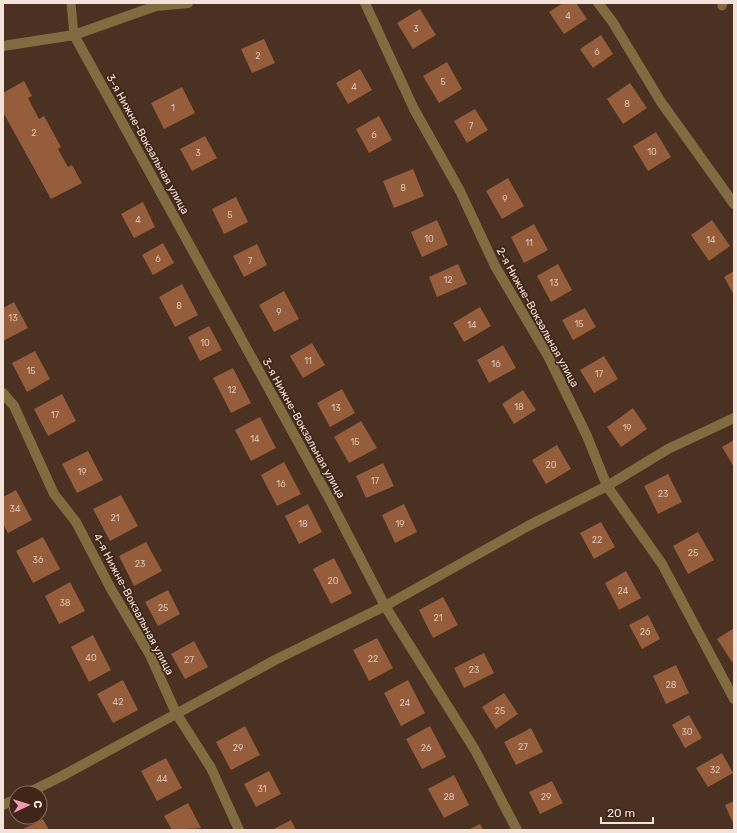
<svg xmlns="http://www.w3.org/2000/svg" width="737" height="833" font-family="Rubik,sans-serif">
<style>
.building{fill:#955d3b}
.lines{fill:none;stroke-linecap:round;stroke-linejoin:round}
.lane{stroke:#806c40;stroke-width:9}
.street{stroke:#806c40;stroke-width:10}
.labels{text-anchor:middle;stroke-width:3.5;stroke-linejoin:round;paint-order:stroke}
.number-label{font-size:9px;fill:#dcc1b2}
.street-label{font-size:11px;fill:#f3e2d9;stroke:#3f2618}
</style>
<rect width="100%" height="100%" fill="#4a3122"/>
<path class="building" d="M 563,3 L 576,3 L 587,19 L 564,34 L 549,12 Z
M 420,9 L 436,35 L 413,49 L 397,23 Z
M 601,35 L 613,54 L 593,68 L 580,49 Z
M 264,39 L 275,63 L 252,73 L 241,49 Z
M 447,62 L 462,89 L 439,103 L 423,76 Z
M 360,69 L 372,90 L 348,104 L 336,83 Z
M 24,81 L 32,96 L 28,98 L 39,119 L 44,116 L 61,147 L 58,149 L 68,167 L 72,165 L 82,183 L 51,199 L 3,112 L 3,93 Z
M 630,83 L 647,108 L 623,124 L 607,99 Z
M 182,87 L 195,113 L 164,129 L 151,103 Z
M 475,109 L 488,130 L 467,143 L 454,121 Z
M 379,116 L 392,140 L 369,153 L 356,129 Z
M 656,132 L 671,157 L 648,171 L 633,146 Z
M 205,136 L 217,158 L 192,171 L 180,149 Z
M 413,169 L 424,196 L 394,208 L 383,181 Z
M 508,178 L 524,206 L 502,219 L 486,191 Z
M 236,197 L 248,222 L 224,234 L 212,209 Z
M 143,202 L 155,227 L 134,238 L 121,214 Z
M 437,220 L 448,245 L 422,257 L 411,232 Z
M 712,220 L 730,246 L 709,261 L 691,235 Z
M 534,224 L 548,250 L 524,263 L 511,237 Z
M 163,243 L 174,263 L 153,275 L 142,255 Z
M 257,244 L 267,265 L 244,277 L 233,256 Z
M 458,264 L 467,284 L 437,297 L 429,277 Z
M 558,264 L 572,290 L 551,302 L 537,276 Z
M 734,271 L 734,295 L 724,277 Z
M 182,284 L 198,315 L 175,327 L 159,297 Z
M 284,291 L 299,319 L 274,332 L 259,305 Z
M 14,302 L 28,328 L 3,341 L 3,308 Z
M 480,307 L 491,326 L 464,342 L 453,323 Z
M 585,308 L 596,327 L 573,340 L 562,320 Z
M 209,326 L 222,350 L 200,361 L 188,337 Z
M 312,343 L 325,365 L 303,378 L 290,356 Z
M 503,345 L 516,368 L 489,383 L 477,360 Z
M 35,351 L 50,379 L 27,392 L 12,363 Z
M 604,356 L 618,379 L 594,393 L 580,370 Z
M 233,368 L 251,403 L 231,413 L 213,378 Z
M 342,389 L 355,413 L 330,427 L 317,403 Z
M 523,390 L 536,410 L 514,424 L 502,404 Z
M 62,394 L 76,421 L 48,436 L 34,409 Z
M 633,408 L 647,429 L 621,447 L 607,427 Z
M 260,417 L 276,448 L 251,461 L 235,430 Z
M 361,421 L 377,448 L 349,463 L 334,437 Z
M 734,440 L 734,467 L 722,447 Z
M 557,445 L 571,469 L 546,484 L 532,460 Z
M 88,451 L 103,480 L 77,493 L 62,464 Z
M 284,462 L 301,494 L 277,506 L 261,475 Z
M 383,463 L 394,486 L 366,498 L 356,476 Z
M 668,474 L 682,502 L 658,514 L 644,486 Z
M 16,490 L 32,520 L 8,533 L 3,524 L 3,497 Z
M 121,495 L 138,526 L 110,541 L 93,509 Z
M 308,504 L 322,532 L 299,544 L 285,516 Z
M 404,504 L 417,532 L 395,543 L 382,515 Z
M 601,522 L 615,547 L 594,559 L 580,533 Z
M 698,532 L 714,560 L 688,574 L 673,546 Z
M 43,537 L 60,569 L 33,583 L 16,551 Z
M 146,542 L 162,571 L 134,586 L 119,556 Z
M 334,558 L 352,593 L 331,604 L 313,569 Z
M 626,571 L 641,598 L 619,610 L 605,583 Z
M 70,582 L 85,611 L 59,624 L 45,596 Z
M 168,590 L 180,614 L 158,626 L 145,602 Z
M 443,597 L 458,625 L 433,638 L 419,610 Z
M 648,615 L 660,639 L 642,649 L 629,625 Z
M 734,628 L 734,661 L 732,662 L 717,639 Z
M 93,635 L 111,670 L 89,682 L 71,647 Z
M 377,638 L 393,668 L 369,681 L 353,650 Z
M 194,641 L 208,667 L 185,679 L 171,654 Z
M 484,653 L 494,673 L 464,688 L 454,668 Z
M 676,665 L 689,693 L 666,704 L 653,676 Z
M 123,680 L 138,710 L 113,723 L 97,694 Z
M 408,680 L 425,713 L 401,726 L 384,693 Z
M 504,693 L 518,714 L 496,729 L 482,707 Z
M 689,715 L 702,738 L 685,748 L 672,725 Z
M 245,726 L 260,755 L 231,770 L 216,742 Z
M 430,726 L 446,757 L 422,769 L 406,739 Z
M 531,728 L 543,752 L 516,765 L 504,742 Z
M 722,753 L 733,773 L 708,787 L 696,768 Z
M 166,758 L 182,788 L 157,801 L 141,771 Z
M 269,771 L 281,794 L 256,807 L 244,784 Z
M 454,775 L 469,805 L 444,818 L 428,789 Z
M 552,781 L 563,803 L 540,814 L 529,792 Z
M 734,801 L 734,825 L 725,805 Z
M 188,803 L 201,828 L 172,830 L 164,816 Z
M 43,819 L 49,830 L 21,830 Z
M 291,820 L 296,830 L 272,830 Z
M 480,824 L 483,830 L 468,830 Z"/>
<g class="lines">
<path class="lane" d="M 71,3 L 74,35
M 722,6 L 723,3"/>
<path class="street" d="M 365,3 L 414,109 L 460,191 L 495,266 L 548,356 L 587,436 L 607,486 L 662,564 L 734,699
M 598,3 L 612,21 L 661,102 L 734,204
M 74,35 L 330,500 L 385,606 L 475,750 L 517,830
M 3,46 L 74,35 L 156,6 L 188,3
M 3,393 L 14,406 L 54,494 L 76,522 L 111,589 L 150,655 L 176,713 L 211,768 L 239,830
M 28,793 L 62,776 L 275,660 L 385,606 L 528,526 L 607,486 L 668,449 L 734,418
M 3,805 L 16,799"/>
</g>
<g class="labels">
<g class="number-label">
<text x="568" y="19">4</text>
<text x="416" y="32">3</text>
<text x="597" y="55">6</text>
<text x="258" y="59">2</text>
<text x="443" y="85">5</text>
<text x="354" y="90">4</text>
<text x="627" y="107">8</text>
<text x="173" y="111">1</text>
<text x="471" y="129">7</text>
<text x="34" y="136">2</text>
<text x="374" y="138">6</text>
<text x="652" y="155">10</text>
<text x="198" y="156">3</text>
<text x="403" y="191">8</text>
<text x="505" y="202">9</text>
<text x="230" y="218">5</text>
<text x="138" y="223">4</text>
<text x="429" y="242">10</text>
<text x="711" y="243">14</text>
<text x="529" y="246">11</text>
<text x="158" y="262">6</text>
<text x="250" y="264">7</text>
<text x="448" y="283">12</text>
<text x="554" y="286">13</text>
<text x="179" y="309">8</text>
<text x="279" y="315">9</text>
<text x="13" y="321">13</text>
<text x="579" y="327">15</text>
<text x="472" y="328">14</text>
<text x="205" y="346">10</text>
<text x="308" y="364">11</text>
<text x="496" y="367">16</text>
<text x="31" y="374">15</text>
<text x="599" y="377">17</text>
<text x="232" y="393">12</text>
<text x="519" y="410">18</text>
<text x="336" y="411">13</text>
<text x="55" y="418">17</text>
<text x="627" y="431">19</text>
<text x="255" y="442">14</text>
<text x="355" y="445">15</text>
<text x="551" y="468">20</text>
<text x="82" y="475">19</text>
<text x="375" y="484">17</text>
<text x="281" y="487">16</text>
<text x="663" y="497">23</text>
<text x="15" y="512">34</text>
<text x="115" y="521">21</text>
<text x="303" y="527">18</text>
<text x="400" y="527">19</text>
<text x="597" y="543">22</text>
<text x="693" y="556">25</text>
<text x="38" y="563">36</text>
<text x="140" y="567">23</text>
<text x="333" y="584">20</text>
<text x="623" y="594">24</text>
<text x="65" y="606">38</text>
<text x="163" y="611">25</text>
<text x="438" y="621">21</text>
<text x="645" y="635">26</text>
<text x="91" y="661">40</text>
<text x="373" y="662">22</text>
<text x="189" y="663">27</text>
<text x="474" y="673">23</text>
<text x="671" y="688">28</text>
<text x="118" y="705">42</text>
<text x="405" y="706">24</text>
<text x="500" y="714">25</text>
<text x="687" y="735">30</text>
<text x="523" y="750">27</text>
<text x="238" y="751">29</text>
<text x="426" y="751">26</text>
<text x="715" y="773">32</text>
<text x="162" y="782">44</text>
<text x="262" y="792">31</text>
<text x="449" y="800">28</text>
<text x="546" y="800">29</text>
</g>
<g class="street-label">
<text transform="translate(148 144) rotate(61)" y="4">3-я Нижне-Вокзальная улица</text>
<text transform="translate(538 317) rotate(61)" y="4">2-я Нижне-Вокзальная улица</text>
<text transform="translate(304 428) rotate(61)" y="4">3-я Нижне-Вокзальная улица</text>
<text transform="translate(134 604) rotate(62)" y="4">4-я Нижне-Вокзальная улица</text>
</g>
</g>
<rect width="737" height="833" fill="none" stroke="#f3e2d9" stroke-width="8"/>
<g transform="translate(28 805) rotate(86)"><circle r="19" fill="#3f2618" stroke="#877165"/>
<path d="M0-3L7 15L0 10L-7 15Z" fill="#f19ab2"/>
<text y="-6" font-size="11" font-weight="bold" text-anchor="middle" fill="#f3e2d9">С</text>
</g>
<path d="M601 817v6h52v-6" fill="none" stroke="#f3e2d9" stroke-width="2"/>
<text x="607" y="817" font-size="12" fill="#f3e2d9" stroke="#3f2618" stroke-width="3" paint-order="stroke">20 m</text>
</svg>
